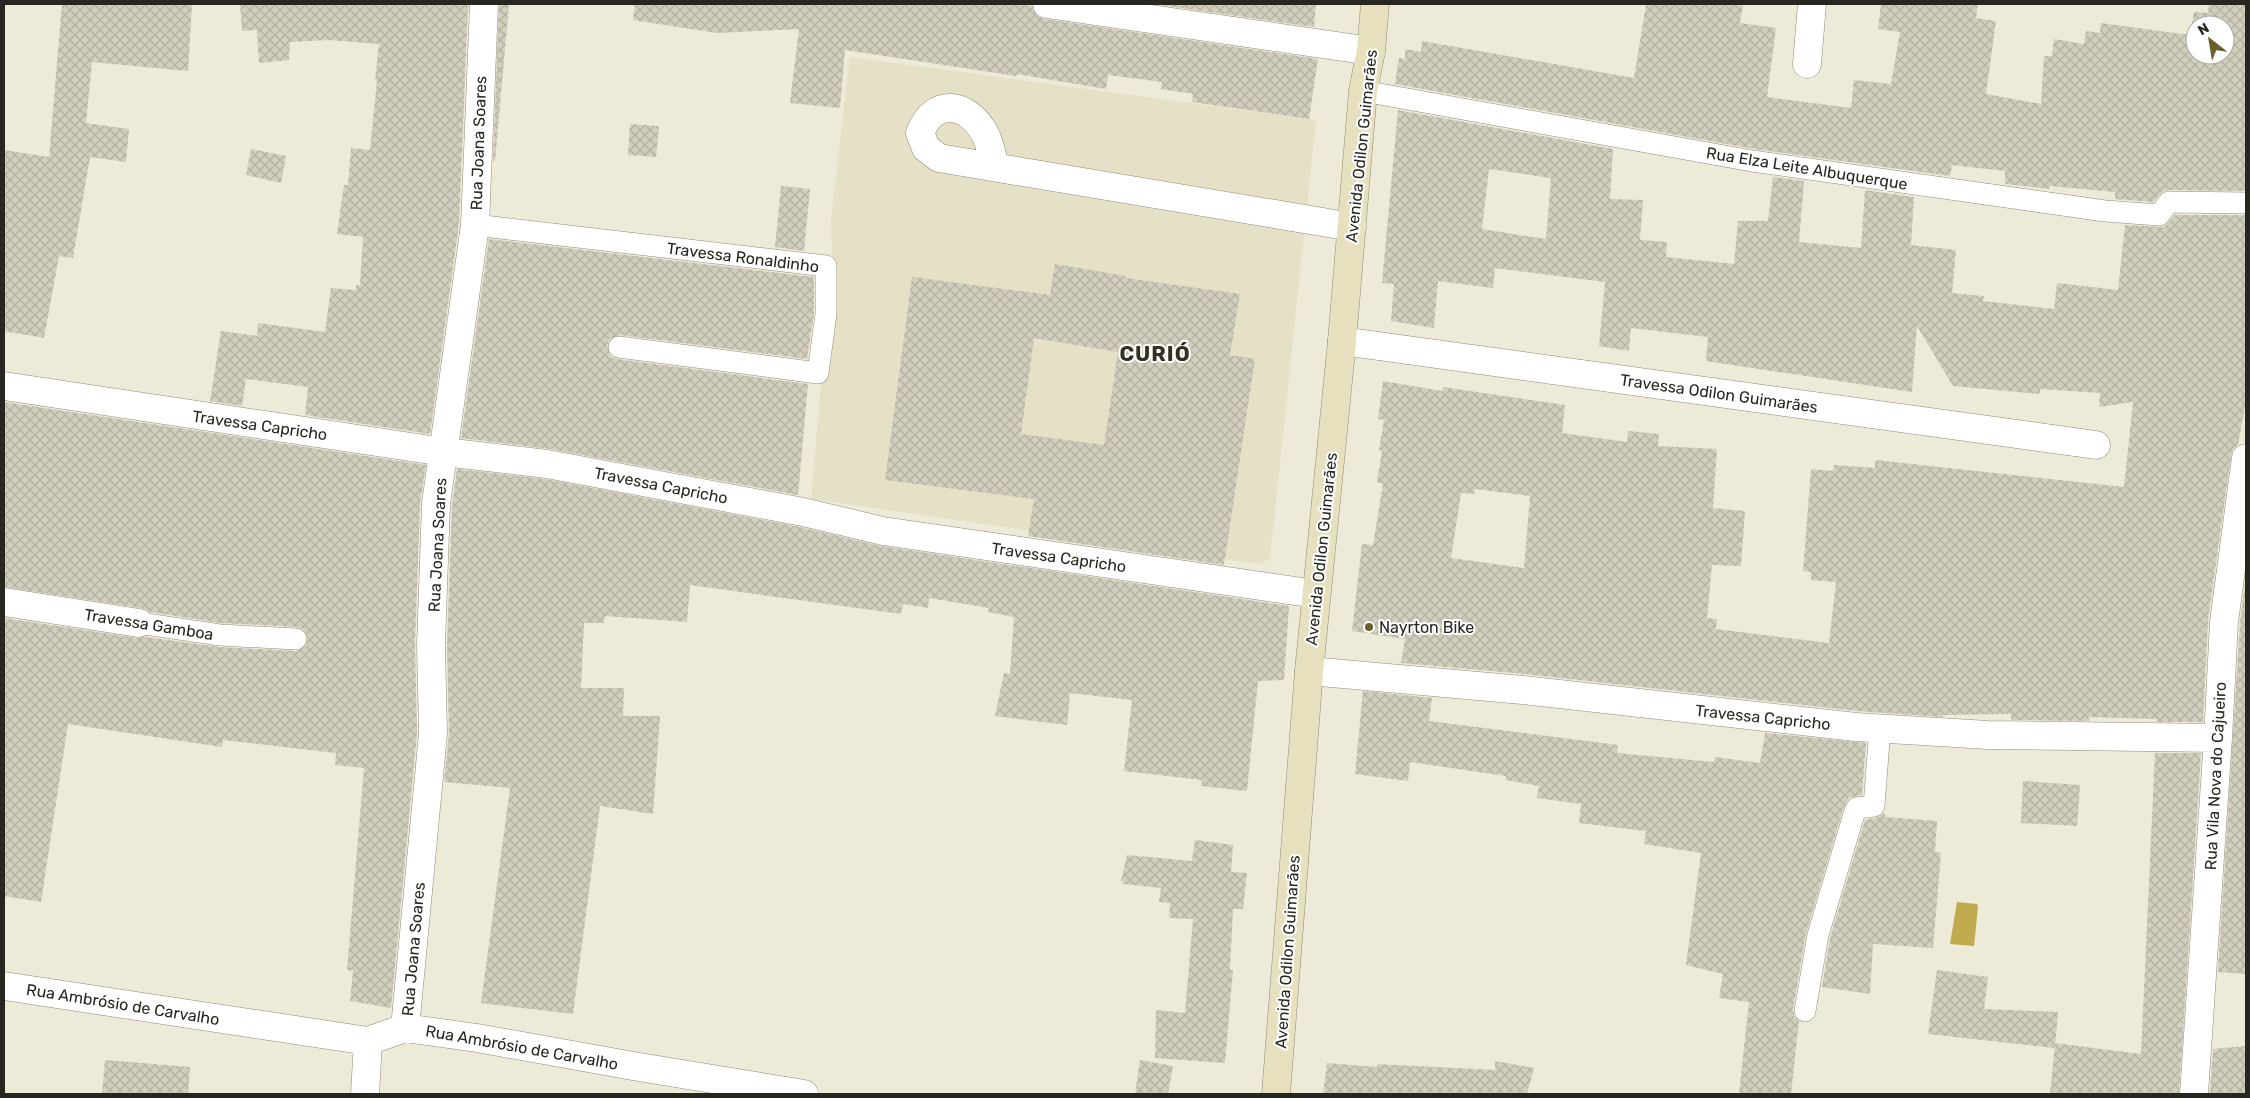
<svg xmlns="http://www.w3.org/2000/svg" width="2250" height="1098" font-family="Rubik,sans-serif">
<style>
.built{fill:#e6e0c7}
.water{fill:#c0ab4e}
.building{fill:url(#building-cross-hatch);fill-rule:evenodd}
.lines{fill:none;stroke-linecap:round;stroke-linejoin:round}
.lane-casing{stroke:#8f8b7b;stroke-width:22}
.street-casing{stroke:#8f8b7b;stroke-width:29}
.secondary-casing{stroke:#8f8b7b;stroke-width:29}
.lane{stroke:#fff;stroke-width:21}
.street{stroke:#fff;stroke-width:28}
.secondary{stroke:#e7e0be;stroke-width:28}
.poi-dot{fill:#6a5e2b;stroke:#fff;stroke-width:2}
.labels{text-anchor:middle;stroke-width:4;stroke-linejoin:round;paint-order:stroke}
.street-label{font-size:16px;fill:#27261f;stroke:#fff}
.poi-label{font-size:16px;fill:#27261f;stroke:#fff;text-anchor:start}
.district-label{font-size:21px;font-weight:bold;letter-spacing:1px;fill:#333022;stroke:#fff}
</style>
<defs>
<pattern id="building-cross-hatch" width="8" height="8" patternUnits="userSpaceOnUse" patternTransform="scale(1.25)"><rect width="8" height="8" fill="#d2cebd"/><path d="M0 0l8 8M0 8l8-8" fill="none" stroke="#b4b1a2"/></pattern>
</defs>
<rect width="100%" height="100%" fill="#eeead8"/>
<path class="built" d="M 850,57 L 1316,120 L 1270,559 L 1259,564 L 811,499 L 832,257 L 831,219 Z"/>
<path class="water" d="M 1957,902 L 1977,904 L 1978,907 L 1974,946 L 1950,944 Z"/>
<path class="building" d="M 62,4 L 192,4 L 188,71 L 92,62 L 86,123 L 129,129 L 126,162 L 90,157 L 73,258 L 59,256 L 44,338 L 4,331 L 4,150 L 49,157 Z
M 240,4 L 468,4 L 459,224 L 430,434 L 305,415 L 308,387 L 246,379 L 242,406 L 210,401 L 221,331 L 257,336 L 258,323 L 325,332 L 331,288 L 356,290 L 356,285 L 360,285 L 363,237 L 337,234 L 344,185 L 348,185 L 351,148 L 370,150 L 377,81 L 375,81 L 379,44 L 329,40 L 290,42 L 289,60 L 259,63 L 257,30 L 242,31 Z
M 499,4 L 509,4 L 495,161 L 493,161 Z
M 635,4 L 1018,4 L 1032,6 L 1037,16 L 1045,19 L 1318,59 L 1309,119 L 1192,102 L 1193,94 L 1161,89 L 1162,82 L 1108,75 L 1106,89 L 1017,74 L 1016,76 L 845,50 L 840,108 L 790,103 L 799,29 L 717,33 L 633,20 Z
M 1154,4 L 1316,4 L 1314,27 Z
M 1646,4 L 1743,4 L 1740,23 L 1776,28 L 1767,97 L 1851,108 L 1854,80 L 1891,84 L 1900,32 L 1878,29 L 1881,4 L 1978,4 L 1976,18 L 1996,21 L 1986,94 L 2041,104 L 2044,56 L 2052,56 L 2054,39 L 2084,44 L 2086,31 L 2100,33 L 2101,23 L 2190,35 L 2194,12 L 2208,13 L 2209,4 L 2246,4 L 2246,191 L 2169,190 L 2163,191 L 2153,202 L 2115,199 L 2115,192 L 2050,186 L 2049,189 L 2005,184 L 2005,171 L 1952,165 L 1950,176 L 1754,149 L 1395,84 L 1399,58 L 1405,59 L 1405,49 L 1421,52 L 1422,41 L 1634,78 ZM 2195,25 L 2225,25 L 2225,55 L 2195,55 Z
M 1398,110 L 1613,149 L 1610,199 L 1643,200 L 1640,240 L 1667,242 L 1666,257 L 1734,264 L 1738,221 L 1768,221 L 1773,177 L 1804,181 L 1799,242 L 1861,248 L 1865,190 L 1914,197 L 1911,245 L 1956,250 L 1952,293 L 1984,296 L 1983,301 L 2054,309 L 2057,283 L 2118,290 L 2125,225 L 2164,227 L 2175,215 L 2246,215 L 2246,401 L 2238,445 L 2233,449 L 2231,456 L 2208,620 L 2203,722 L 2156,722 L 2157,719 L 2089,717 L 2089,721 L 2011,720 L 2011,714 L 1943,715 L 1943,717 L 1857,711 L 1525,674 L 1401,663 L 1405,639 L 1352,631 L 1362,544 L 1373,545 L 1383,484 L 1377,482 L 1382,451 L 1379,450 L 1384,420 L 1378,419 L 1383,381 L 1442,391 L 1443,387 L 1565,405 L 1562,433 L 1627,442 L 1628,431 L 1659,434 L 1658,446 L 1717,449 L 1713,508 L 1745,511 L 1741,566 L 1712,565 L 1707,618 L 1717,619 L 1716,629 L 1829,643 L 1836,582 L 1811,580 L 1811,572 L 1803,571 L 1811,469 L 1833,471 L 1834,465 L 1875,468 L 1875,460 L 2124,487 L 2133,402 L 2099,407 L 2100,393 L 2040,389 L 2040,394 L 1953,386 L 1917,326 L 1912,392 L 1706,361 L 1708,337 L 1631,328 L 1629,351 L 1599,346 L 1605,282 L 1495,268 L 1493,288 L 1438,281 L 1434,328 L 1391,321 L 1394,284 L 1382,283 ZM 1489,169 L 1551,178 L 1546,239 L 1482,229 ZM 1475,489 L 1530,496 L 1524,568 L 1451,558 L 1461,493 L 1474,494 Z
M 630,124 L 659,126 L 656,157 L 628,155 Z
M 251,149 L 286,156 L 281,183 L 246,175 Z
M 781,186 L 810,189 L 804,251 L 775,247 Z
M 489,239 L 814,277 L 814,313 L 807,359 L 621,335 L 609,339 L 607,346 L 611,357 L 617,359 L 808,384 L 798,495 L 550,449 L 461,438 Z
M 1055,264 L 1126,276 L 1126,278 L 1240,294 L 1230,355 L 1255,359 L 1224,565 L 1028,536 L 1034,499 L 885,480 L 912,277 L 1050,295 ZM 1034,338 L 1118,352 L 1104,445 L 1021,434 Z
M 4,402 L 426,465 L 420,503 L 415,644 L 417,733 L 391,1008 L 350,1001 L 353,971 L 347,970 L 364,768 L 335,765 L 336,753 L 223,740 L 222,747 L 68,724 L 41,902 L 4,896 L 4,618 L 137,638 L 146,637 L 219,647 L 296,651 L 306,646 L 308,639 L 303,629 L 297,627 L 221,623 L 150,612 L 141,608 L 4,587 Z
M 457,469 L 545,479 L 800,527 L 881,546 L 1289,606 L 1284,680 L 1258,681 L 1247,791 L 1201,786 L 1202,780 L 1124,771 L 1132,700 L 1070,693 L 1067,725 L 995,716 L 1004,673 L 1010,674 L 1014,617 L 988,612 L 989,608 L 929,598 L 928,608 L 903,604 L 901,614 L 690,585 L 687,622 L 605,616 L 604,623 L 584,623 L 581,688 L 624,688 L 623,716 L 660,716 L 653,814 L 600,806 L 573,1014 L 481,1003 L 510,788 L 444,782 L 449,734 L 447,645 L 452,505 Z
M 2246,574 L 2246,974 L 2218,972 L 2240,623 Z
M 1363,691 L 1432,698 L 1429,721 L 1618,745 L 1617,753 L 1714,762 L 1715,757 L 1760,763 L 1765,733 L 1866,743 L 1862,795 L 1849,798 L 1843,809 L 1806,933 L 1793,1009 L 1794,1016 L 1799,1021 L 1791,1094 L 1739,1094 L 1749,1002 L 1719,998 L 1723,974 L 1686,965 L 1701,853 L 1644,844 L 1646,831 L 1579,823 L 1581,804 L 1537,798 L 1539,786 L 1506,780 L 1506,776 L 1410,762 L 1408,781 L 1355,774 Z
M 2155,753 L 2201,753 L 2179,1094 L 2050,1094 L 2055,1043 L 2141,1054 Z
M 2023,781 L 2080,785 L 2077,826 L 2021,823 Z
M 1884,813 L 1886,817 L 1937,821 L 1935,852 L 1941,853 L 1933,948 L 1873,944 L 1870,994 L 1822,987 L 1830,938 L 1865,820 L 1876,818 Z
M 1195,840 L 1233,845 L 1231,872 L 1247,873 L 1243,909 L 1233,909 L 1230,970 L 1233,970 L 1225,1063 L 1155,1058 L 1156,1010 L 1185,1013 L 1193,919 L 1169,918 L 1170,903 L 1159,902 L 1161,888 L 1123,884 L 1124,882 L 1121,881 L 1127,855 L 1192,861 Z
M 1937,970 L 1988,977 L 1984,1009 L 2058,1012 L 2055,1048 L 1928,1034 Z
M 2246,1046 L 2246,1094 L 2210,1094 L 2213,1049 Z
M 105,1060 L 190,1067 L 188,1094 L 102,1094 Z
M 1140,1060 L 1173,1066 L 1168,1094 L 1135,1094 Z
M 1495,1061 L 1534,1068 L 1527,1094 L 1323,1094 L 1327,1063 L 1377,1067 L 1377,1064 L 1495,1070 Z"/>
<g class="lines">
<g class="lane-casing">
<path id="lane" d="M 1363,91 L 1752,161 L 2105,211 L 2159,215 L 2169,202 L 2246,203
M 475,225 L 826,266 L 826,314 L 818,373 L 619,347
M 139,623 L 220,635 L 296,639
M 1805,1011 L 1818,935 L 1854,814 L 1857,808 L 1874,806 L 1880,728"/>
</g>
<g class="street-casing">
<path id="street" d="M 1047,4 L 1371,51
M 1807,64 L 1812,4
M 995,167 C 992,156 990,143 985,134 C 968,102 934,97 920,133 L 926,148 L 939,158 L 1352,227
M 1342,341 L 2096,445
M 4,386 L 444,452 L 547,464 L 803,512 L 883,531 L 1316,594
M 4,602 L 139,623
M 1309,671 L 1523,690 L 1856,727 L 1988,735 L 2218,738
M 4,986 L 368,1041 L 405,1028 L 477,1038 L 633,1066 L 804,1094
M 405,1028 L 433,734 L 431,645 L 436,504 L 475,225 L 484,4
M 365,1094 L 368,1041
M 2194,1094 L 2218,738 L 2224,622 L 2246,458"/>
</g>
<g class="secondary-casing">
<path id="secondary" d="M 1276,1094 L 1309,671 L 1342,341 L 1363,91 L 1371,51 L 1375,4"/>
</g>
<use href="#lane" class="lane"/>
<use href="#street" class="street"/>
<use href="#secondary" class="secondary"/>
</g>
<circle class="poi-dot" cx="1369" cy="627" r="5"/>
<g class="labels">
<g class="street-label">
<text transform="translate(478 143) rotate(-88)" y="6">Rua Joana Soares</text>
<text transform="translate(1361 146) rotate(-84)" y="6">Avenida Odilon Guimarães</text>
<text transform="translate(1807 168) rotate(9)" y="6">Rua Elza Leite Albuquerque</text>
<text transform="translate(743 257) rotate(7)" y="6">Travessa Ronaldinho</text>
<text transform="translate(1719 393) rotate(8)" y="6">Travessa Odilon Guimarães</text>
<text transform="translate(260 425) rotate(8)" y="6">Travessa Capricho</text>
<text transform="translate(661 485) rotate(11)" y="6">Travessa Capricho</text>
<text transform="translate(437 545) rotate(-87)" y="6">Rua Joana Soares</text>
<text transform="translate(1321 549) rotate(-84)" y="6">Avenida Odilon Guimarães</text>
<text transform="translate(1059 557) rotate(8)" y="6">Travessa Capricho</text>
<text transform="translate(149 624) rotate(9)" y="6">Travessa Gamboa</text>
<text transform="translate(1763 717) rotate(6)" y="6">Travessa Capricho</text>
<text transform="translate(2215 776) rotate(-87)" y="6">Rua Vila Nova do Cajueiro</text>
<text transform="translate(413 949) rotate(-85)" y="6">Rua Joana Soares</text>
<text transform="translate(1287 952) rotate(-86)" y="6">Avenida Odilon Guimarães</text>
<text transform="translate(123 1004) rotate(9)" y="6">Rua Ambrósio de Carvalho</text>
<text transform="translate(522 1047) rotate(10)" y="6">Rua Ambrósio de Carvalho</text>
</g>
<g class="poi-label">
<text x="1379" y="633">Nayrton Bike</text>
</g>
<g class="district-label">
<text x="1155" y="361">CURIÓ</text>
</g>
</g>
<rect width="2250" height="1098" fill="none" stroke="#27261f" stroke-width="10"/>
<g transform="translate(2210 40) rotate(329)"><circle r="24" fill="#ffffff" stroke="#a9a8a5"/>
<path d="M0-4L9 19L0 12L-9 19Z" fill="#6a5e2b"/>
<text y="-8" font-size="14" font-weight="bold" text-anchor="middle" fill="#27261f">N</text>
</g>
</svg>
